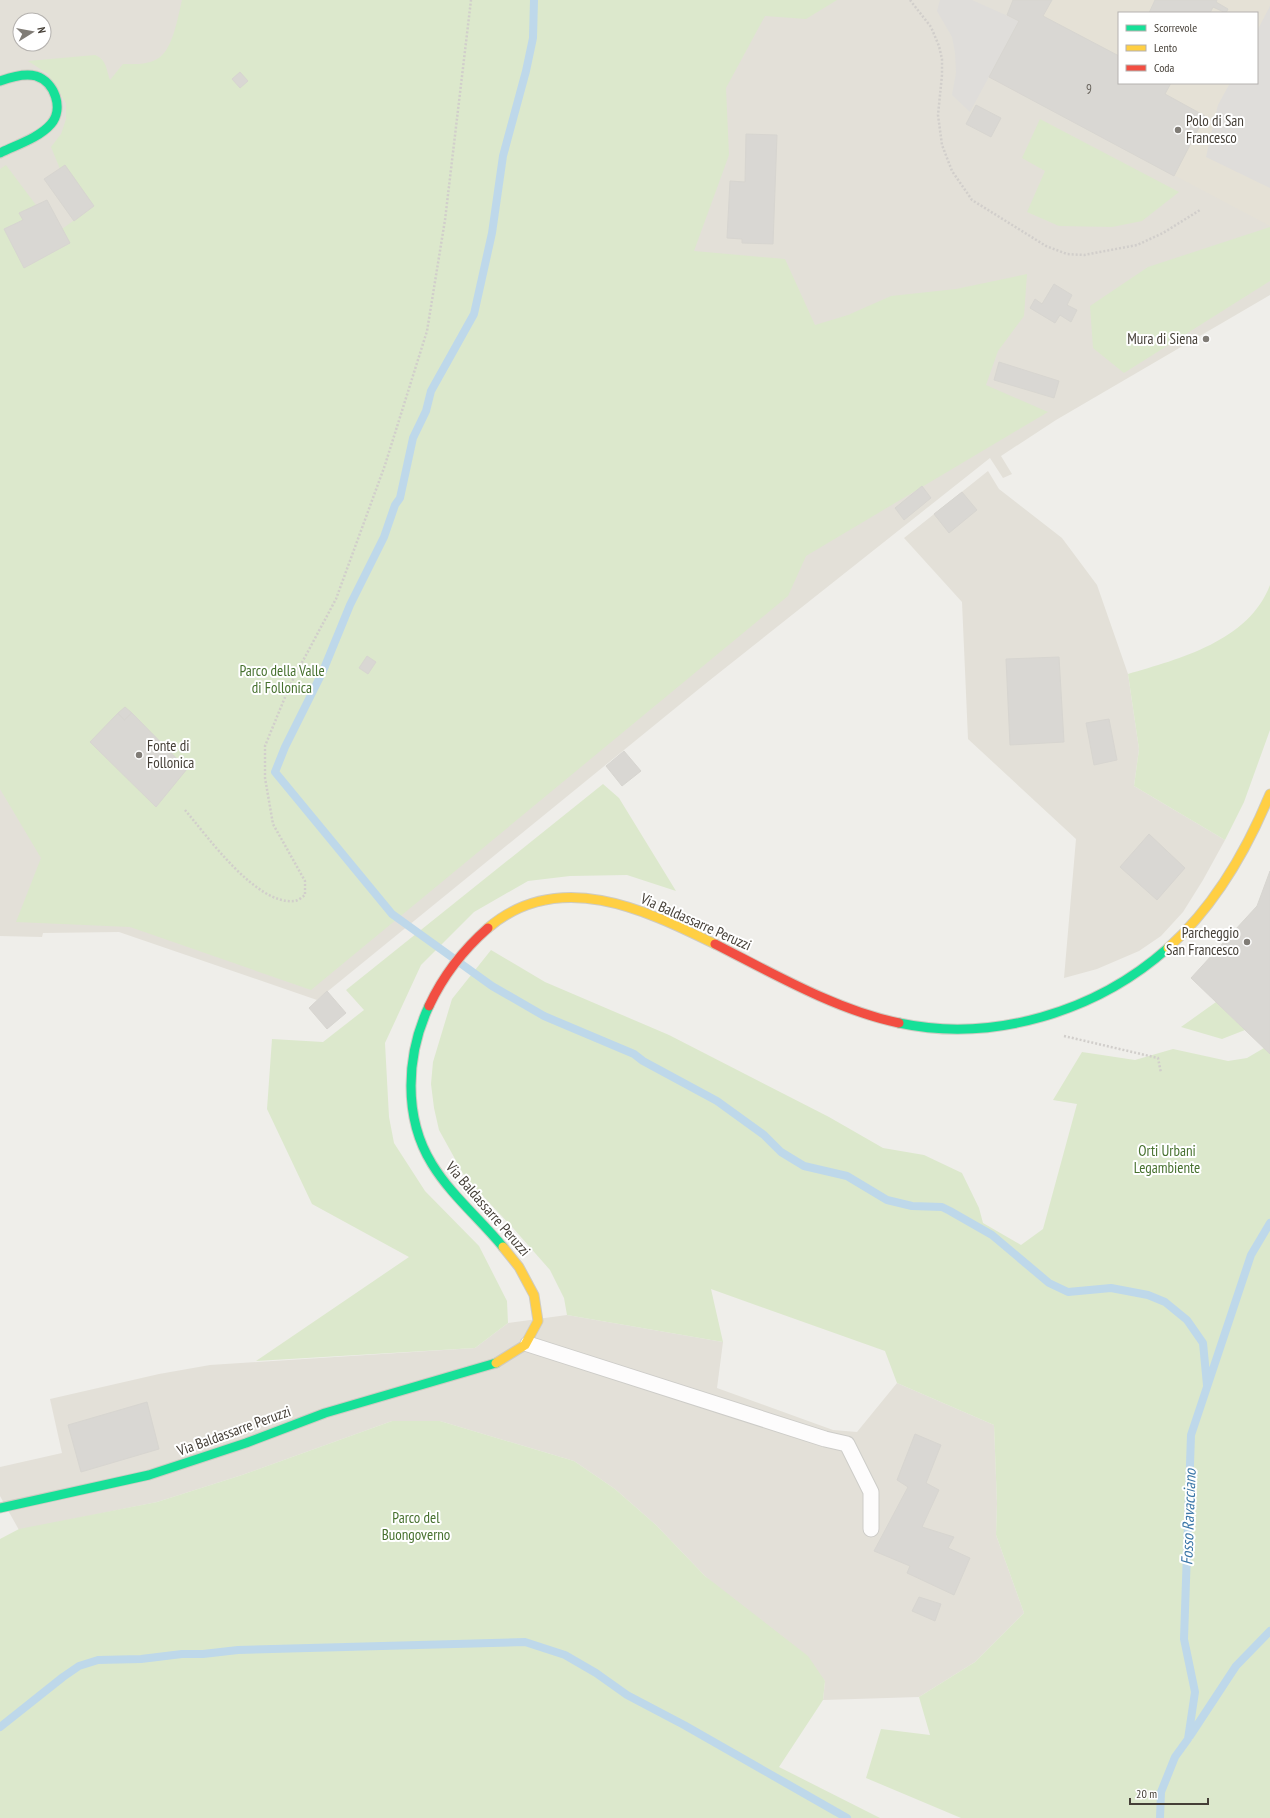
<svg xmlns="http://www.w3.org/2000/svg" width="1270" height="1818" font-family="'PT Sans Narrow',sans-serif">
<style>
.residential{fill:#e3e0d8;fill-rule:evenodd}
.education{fill:#e5e1d6;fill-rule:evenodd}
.green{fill:#dce8cc}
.parking{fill:#dfddda}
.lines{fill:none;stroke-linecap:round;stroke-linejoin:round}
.stream{stroke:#bed8ea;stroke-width:8}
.building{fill:#d9d7d3;stroke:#d7d5d0}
.lane-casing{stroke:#cdccc8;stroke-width:17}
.fast-casing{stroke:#cecbc2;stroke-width:11}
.slow-casing{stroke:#cecbc2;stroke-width:11}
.jam-casing{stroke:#cecbc2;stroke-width:11}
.path{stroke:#d1cecb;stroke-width:2.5;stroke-dasharray:2 2;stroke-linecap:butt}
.lane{stroke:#fdfcfc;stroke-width:15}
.fast{stroke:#16e098;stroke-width:9}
.slow{stroke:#ffcf43;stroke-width:9}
.jam{stroke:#f24e42;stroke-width:9}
.poi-dot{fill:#807c76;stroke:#fff;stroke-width:1.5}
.labels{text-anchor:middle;stroke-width:4;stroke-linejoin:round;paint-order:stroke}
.number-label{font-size:13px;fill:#6b665f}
.poi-label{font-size:15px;fill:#453f37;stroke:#fff;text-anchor:start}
.park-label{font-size:15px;fill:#47712f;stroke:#fff}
.street-label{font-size:15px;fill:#453f37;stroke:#fff}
.water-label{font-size:16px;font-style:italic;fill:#3a76a7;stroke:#fff}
</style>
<rect width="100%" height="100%" fill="#efeeea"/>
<path class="residential" d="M 0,0 L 1270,0 L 1270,295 L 1056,420 L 1001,456 L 1012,474 L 1003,478 L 990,458 L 705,684 L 317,1000 L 119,932 L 43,933 L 42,937 L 0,936 ZM 1119,13 L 1257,13 L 1257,83 L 1119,83 ZM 20,20 L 44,20 L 44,44 L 20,44 Z
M 988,471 L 999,489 L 1062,538 L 1097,585 L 1128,674 L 1139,749 L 1134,786 L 1225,840 L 1203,880 L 1183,912 L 1161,936 L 1139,951 L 1097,969 L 1064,978 L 1076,839 L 968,739 L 962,602 L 904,538 Z
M 567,1315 L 723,1342 L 717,1388 L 833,1430 L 857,1432 L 897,1383 L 994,1425 L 997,1504 L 996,1535 L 1024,1613 L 975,1662 L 919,1697 L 823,1700 L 825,1681 L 705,1576 L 656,1525 L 615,1489 L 574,1461 L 440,1421 L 392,1421 L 242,1475 L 157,1502 L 19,1530 L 0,1496 L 0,1467 L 62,1453 L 50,1399 L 159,1374 L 210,1365 L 475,1348 L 508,1323 Z"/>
<path class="education" d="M 1013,0 L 1270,0 L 1270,226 L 989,77 L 1019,21 L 1007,15 ZM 1119,13 L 1257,13 L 1257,83 L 1119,83 Z"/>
<path class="green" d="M 182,0 L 837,0 L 806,19 L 765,16 L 726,88 L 729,155 L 694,251 L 785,259 L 815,325 L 848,315 L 891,296 L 956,289 L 1027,274 L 1024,316 L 998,351 L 986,385 L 1048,412 L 806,556 L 788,596 L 311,990 L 130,927 L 16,922 L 41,858 L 0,789 L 0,169 L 6,165 L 36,205 L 23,220 L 4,229 L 24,267 L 70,243 L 62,229 L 94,206 L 65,166 L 60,169 L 51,147 L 61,134 L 66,119 L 66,103 L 48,74 L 28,61 L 95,55 C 107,60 106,69 110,80 L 123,64 C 134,64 147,65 157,59 C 173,51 178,16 182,0 Z
M 1040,119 L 1179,192 L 1142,221 L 1112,227 L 1059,226 L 1027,212 L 1045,171 L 1022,158 Z
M 1270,227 L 1270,281 L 1124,373 L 1093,348 L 1090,306 L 1148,267 Z
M 1270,585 L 1270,730 L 1244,802 L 1225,840 L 1134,786 L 1139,749 L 1128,674 C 1179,659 1249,641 1270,585 Z
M 603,784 L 619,798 L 676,891 L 627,875 L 570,876 L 528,881 L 474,912 L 421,965 L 385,1043 L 389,1117 L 394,1143 L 425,1191 L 479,1246 L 507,1301 L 508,1323 L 475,1348 L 256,1361 L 409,1257 L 312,1204 L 267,1109 L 272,1039 L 323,1042 L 364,1010 L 346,990 Z
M 491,950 L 545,982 L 669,1035 L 829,1117 L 883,1148 L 924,1155 L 962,1173 L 979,1208 L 983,1223 L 1021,1245 L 1043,1229 L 1077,1104 L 1053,1100 L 1082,1052 L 1135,1060 L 1173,1049 L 1228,1061 L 1247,1058 L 1264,1048 L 1270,1054 L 1270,1818 L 961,1818 L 866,1778 L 881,1729 L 930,1735 L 919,1697 L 975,1662 L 1024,1613 L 996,1535 L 997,1504 L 994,1425 L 897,1383 L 885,1351 L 711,1289 L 723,1342 L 567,1315 L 564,1298 L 550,1270 L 513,1228 L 465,1177 L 439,1130 L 434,1108 L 431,1084 L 433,1062 L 452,999 Z
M 1216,1002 L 1245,1030 L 1222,1039 L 1181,1027 Z
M 392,1421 L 440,1421 L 574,1461 L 615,1489 L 656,1525 L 705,1576 L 808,1656 L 825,1681 L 823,1700 L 779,1767 L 880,1818 L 0,1818 L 0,1539 L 19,1529 L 157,1502 L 242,1475 Z"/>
<path class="parking" d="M 940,0 L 972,0 L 1019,21 L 970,112 L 952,95 L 956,73 L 955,53 L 952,37 L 937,11 Z
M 1270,6 L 1270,188 L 1206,157 L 1218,105 L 1230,83 L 1257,83 L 1257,31 Z"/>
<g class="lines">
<path class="stream" d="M 534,0 L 533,38 L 526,71 L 503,156 L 492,233 L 474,314 L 431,391 L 426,411 L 413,438 L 400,498 L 395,505 L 384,537 L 350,605 L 323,671 L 285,747 L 275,772 L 392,914 L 492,986 L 544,1016 L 634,1054 L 643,1061 L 717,1101 L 764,1135 L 781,1152 L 804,1166 L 847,1176 L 887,1200 L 912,1206 L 942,1207 L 950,1211 L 992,1235 L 1049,1283 L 1068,1292 L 1111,1288 L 1148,1295 L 1165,1302 L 1187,1320 L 1203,1343 L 1207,1385
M 0,1727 L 63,1677 L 79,1666 L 98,1660 L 141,1659 L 182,1654 L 203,1654 L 238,1650 L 525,1642 L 565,1655 L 596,1673 L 627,1695 L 684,1725 L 847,1818
M 1190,1736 L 1236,1666 L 1270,1631
M 1160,1818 L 1161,1792 L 1175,1757 L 1188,1739 L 1195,1692 L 1184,1639 L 1191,1435 L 1251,1255 L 1270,1223"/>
</g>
<path class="building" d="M 1013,0 L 1052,0 L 1043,16 L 1119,56 L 1119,83 L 1171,83 L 1165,94 L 1205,116 L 1174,176 L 989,77 L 1019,21 L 1007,15 Z
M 1155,0 L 1217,0 L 1216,2 L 1228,9 L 1226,13 L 1213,7 L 1210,13 L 1149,13 Z
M 240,72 L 248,81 L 240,88 L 232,79 Z
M 976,105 L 1001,118 L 991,137 L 966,124 Z
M 746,134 L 777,135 L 773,244 L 742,243 L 742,239 L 727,238 L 730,181 L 745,182 Z
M 65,165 L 94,206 L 74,221 L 44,179 Z
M 47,200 L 70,243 L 24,268 L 4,229 L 23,220 L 19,213 Z
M 1054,284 L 1072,295 L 1067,305 L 1077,310 L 1071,322 L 1060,315 L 1055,323 L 1030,308 L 1035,299 L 1042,304 Z
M 999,362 L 1059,381 L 1054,398 L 994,380 Z
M 922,486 L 931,498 L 904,520 L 895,508 Z
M 962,492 L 977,510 L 949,533 L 934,514 Z
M 367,656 L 376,662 L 368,674 L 359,668 Z
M 1059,657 L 1064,742 L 1010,745 L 1006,659 Z
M 125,707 L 132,713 L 124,720 L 118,713 Z
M 118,713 L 124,720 L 132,713 L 187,769 L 156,807 L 90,742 Z
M 1109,719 L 1117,760 L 1094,765 L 1086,723 Z
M 624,751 L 641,771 L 622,786 L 606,766 Z
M 1149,834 L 1185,868 L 1157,900 L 1120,867 Z
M 1270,871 L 1270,1054 L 1191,978 L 1257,906 Z
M 327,991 L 346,1013 L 327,1029 L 309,1008 Z
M 147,1402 L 159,1449 L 81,1472 L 68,1425 Z
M 915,1434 L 941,1445 L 926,1483 L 939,1490 L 922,1527 L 954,1537 L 948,1548 L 970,1558 L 954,1595 L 907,1573 L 910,1566 L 874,1551 L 908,1487 L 897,1480 Z
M 919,1597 L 941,1604 L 935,1621 L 912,1611 Z"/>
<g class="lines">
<g class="lane-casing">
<path id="lane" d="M 528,1344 L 825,1439 L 847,1444 L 871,1492 L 871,1529"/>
</g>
<g class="fast-casing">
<path id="fast" d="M 0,81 C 11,77 24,73 36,76 C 55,82 64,109 51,124 C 39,138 16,145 0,153
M 429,1006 C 406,1055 403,1117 432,1164 C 451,1195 480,1219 503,1247
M 899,1023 C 993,1043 1096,1012 1168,948
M 0,1508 L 149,1475 L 246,1443 L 325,1413 L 496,1363"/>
</g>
<g class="slow-casing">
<path id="slow" d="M 488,928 C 558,868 644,909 715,944
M 1168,948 C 1215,906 1246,852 1270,794
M 496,1363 L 525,1345 L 538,1321 L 534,1295 L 519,1267 L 503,1247"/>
</g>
<g class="jam-casing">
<path id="jam" d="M 715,944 C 772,973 836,1010 899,1023
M 429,1006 C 443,976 463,950 488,928"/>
</g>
<path class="path" d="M 910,0 L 931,27 L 939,46 L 942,59 L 942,75 L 938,115 L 942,145 L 952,171 L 972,200 L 1046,246 L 1067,254 L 1084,255 L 1137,245 L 1163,233 L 1200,210
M 185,810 C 208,837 256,905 294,901 C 298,901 302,897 305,895 L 305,881 L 273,824 L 265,778 L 265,746 L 290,685 L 336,599 L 385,465 L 427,331 L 445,220 L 471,0
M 1064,1036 L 1158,1058 L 1161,1073"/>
<use href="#lane" class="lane"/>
<use href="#fast" class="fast"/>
<use href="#slow" class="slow"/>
<use href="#jam" class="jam"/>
</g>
<g class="poi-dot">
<circle cx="1178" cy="130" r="4"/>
<circle cx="1206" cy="339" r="4"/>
<circle cx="139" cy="755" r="4"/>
<circle cx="1247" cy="942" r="4"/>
</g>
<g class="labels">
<g class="number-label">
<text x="1089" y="94">9</text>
</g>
<g class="poi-label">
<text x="1186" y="126">Polo di San<tspan x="1186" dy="17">Francesco</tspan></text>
<text x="1198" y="344" text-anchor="end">Mura di Siena</text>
<text x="147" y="751">Fonte di<tspan x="147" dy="17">Follonica</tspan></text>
<text x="1239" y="938" text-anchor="end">Parcheggio<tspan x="1239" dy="17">San Francesco</tspan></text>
</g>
<g class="park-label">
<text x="282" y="676">Parco della Valle<tspan x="282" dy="17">di Follonica</tspan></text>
<text x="1167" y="1156">Orti Urbani<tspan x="1167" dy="17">Legambiente</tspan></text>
<text x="416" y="1523">Parco del<tspan x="416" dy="17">Buongoverno</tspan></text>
</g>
<g class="street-label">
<text transform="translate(696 922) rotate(24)" y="5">Via Baldassarre Peruzzi</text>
<text transform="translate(488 1209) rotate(49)" y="5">Via Baldassarre Peruzzi</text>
<text transform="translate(234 1431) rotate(-20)" y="5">Via Baldassarre Peruzzi</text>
</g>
<g class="water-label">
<text transform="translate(1188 1517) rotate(-88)" y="6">Fosso Ravacciano</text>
</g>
</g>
<rect x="1118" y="12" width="140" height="72" fill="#ffffff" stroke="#b5b2af"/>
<rect x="1126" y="25" width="20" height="6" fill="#16e098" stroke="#b5b2af"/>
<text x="1154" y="32" font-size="12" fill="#453f37">Scorrevole</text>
<rect x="1126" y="45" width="20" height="6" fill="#ffcf43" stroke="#b5b2af"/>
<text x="1154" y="52" font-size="12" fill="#453f37">Lento</text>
<rect x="1126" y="65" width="20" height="6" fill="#f24e42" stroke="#b5b2af"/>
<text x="1154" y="72" font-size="12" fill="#453f37">Coda</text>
<g transform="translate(32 32) rotate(79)"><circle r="19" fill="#ffffff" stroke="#b5b2af"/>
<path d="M0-3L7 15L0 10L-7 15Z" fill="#807c76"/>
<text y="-6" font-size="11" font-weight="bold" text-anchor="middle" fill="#453f37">N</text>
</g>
<path d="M1130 1798v6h78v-6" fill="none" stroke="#453f37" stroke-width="2"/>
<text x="1136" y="1798" font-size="12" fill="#453f37" stroke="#ffffff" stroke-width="3" paint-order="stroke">20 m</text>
</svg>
